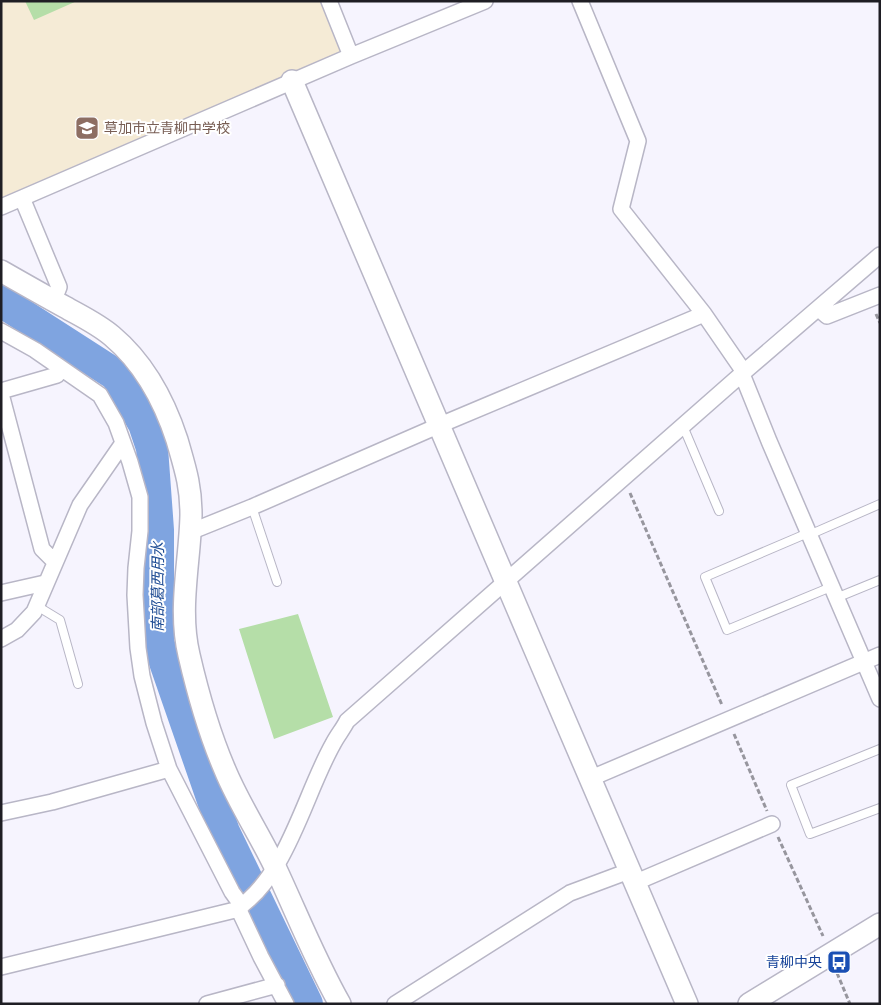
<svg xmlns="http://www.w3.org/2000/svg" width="881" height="1005" font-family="Lato,'Noto Sans JP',sans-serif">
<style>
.education{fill:#f5ebd6}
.green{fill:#b5dea8}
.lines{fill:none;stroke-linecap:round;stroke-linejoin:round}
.river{stroke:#7fa4e0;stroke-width:32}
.lane-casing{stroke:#b8b6c6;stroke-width:10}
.street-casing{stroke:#b8b6c6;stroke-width:18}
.secondary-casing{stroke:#b8b6c6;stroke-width:24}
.path{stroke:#97969e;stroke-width:3;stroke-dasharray:5 2.5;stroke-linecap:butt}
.lane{stroke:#fff;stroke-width:8}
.street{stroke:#fff;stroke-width:15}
.secondary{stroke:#fff;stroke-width:21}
.labels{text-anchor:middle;stroke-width:4;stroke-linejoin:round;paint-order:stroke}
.education-label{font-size:14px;fill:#785e54;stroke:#fff;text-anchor:start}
.transit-label{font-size:14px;fill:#164399;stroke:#fff;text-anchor:end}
.water-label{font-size:15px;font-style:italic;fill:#214e95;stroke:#fff}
</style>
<rect width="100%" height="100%" fill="#f6f4fe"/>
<path class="education" d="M 1,1 L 322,1 L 345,53 L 1,203 Z"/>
<path class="green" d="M 25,1 L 77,1 L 34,20 Z
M 298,614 L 333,717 L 274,739 L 239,629 Z"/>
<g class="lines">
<path class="river" d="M 1,301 L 116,375 L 144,424 L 152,448 L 158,530 L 158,642 L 224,832 L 307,1004"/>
<g class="lane-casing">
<path id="lane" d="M 683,426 L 719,511
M 252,507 L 277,582
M 808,533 L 705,577 L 727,630 L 831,587
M 809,535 L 880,504
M 836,598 L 880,580
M 37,606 L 60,620 L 78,684
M 880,749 L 791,785 L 810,834 L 880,808"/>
</g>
<g class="street-casing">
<path id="street" d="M 329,1 L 351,56
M 580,1 L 638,141 L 621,209 L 704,314 L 744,372
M 22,198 L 59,287 L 54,300
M 1,207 L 351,56 L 485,1
M 819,309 L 827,316 L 880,295
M 1,331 L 35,350 L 100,395 L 116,423 L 130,462 L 140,497 L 140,531 L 136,568 L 135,595 L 138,648 L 142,676 L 154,723 L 169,769 L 232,892 L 242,906
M 742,374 L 769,441 L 880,699
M 1,391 L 57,375 L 61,368
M 1,394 L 42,549 L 54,561
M 190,532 L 252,507 L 440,425 L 704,314
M 1,593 L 45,583
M 1,639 L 17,630 L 34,612 L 80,505 L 123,443
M 589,779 L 880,655
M 1,813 L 52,802 L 169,769
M 634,883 L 772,824
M 238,908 L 261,957 L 286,1004
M 1,967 L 235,910 C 287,878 304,795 333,744 C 337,736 343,729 347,721 L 744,372 L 880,255
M 207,1004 L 277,985
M 395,1004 L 570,893 L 629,871"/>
</g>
<g class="secondary-casing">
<path id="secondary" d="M 292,81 C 424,388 554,697 687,1004
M 1,271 C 22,283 43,295 65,307 C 81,316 98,324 112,336 C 144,363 164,400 177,440 C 185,468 191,485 191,515 C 190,561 178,609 189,655 C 198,694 209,733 225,770 C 239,804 260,835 276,869 C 297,914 315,960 340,1004
M 749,1004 L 880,924"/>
</g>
<path class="path" d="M 876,314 L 880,323
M 630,493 L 722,705
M 734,734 L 767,811
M 778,837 L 823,936
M 837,973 L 850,1004"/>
<use href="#lane" class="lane"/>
<use href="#street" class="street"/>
<use href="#secondary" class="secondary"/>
</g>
<defs>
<g id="school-square" transform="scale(1.25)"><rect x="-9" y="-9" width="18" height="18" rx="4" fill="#8d6e63" stroke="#fff"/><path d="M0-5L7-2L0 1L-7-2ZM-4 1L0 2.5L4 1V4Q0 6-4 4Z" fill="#fff"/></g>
<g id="bus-square" transform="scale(1.25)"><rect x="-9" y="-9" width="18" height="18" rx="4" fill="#1a4fb4" stroke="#fff"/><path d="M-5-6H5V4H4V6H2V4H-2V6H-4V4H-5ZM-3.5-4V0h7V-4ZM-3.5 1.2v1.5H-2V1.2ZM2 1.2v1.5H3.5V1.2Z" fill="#fff"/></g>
</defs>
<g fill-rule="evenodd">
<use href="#school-square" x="87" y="128"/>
<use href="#bus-square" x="839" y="962"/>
</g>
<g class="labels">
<g class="education-label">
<text x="104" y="133">草加市立青柳中学校</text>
</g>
<g class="transit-label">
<text x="822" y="967">青柳中央</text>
</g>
<g class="water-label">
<text transform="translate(158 587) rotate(-90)" y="5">南部葛西用水</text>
</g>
</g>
<rect width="881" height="1005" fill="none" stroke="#1f1e24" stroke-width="5"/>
</svg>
